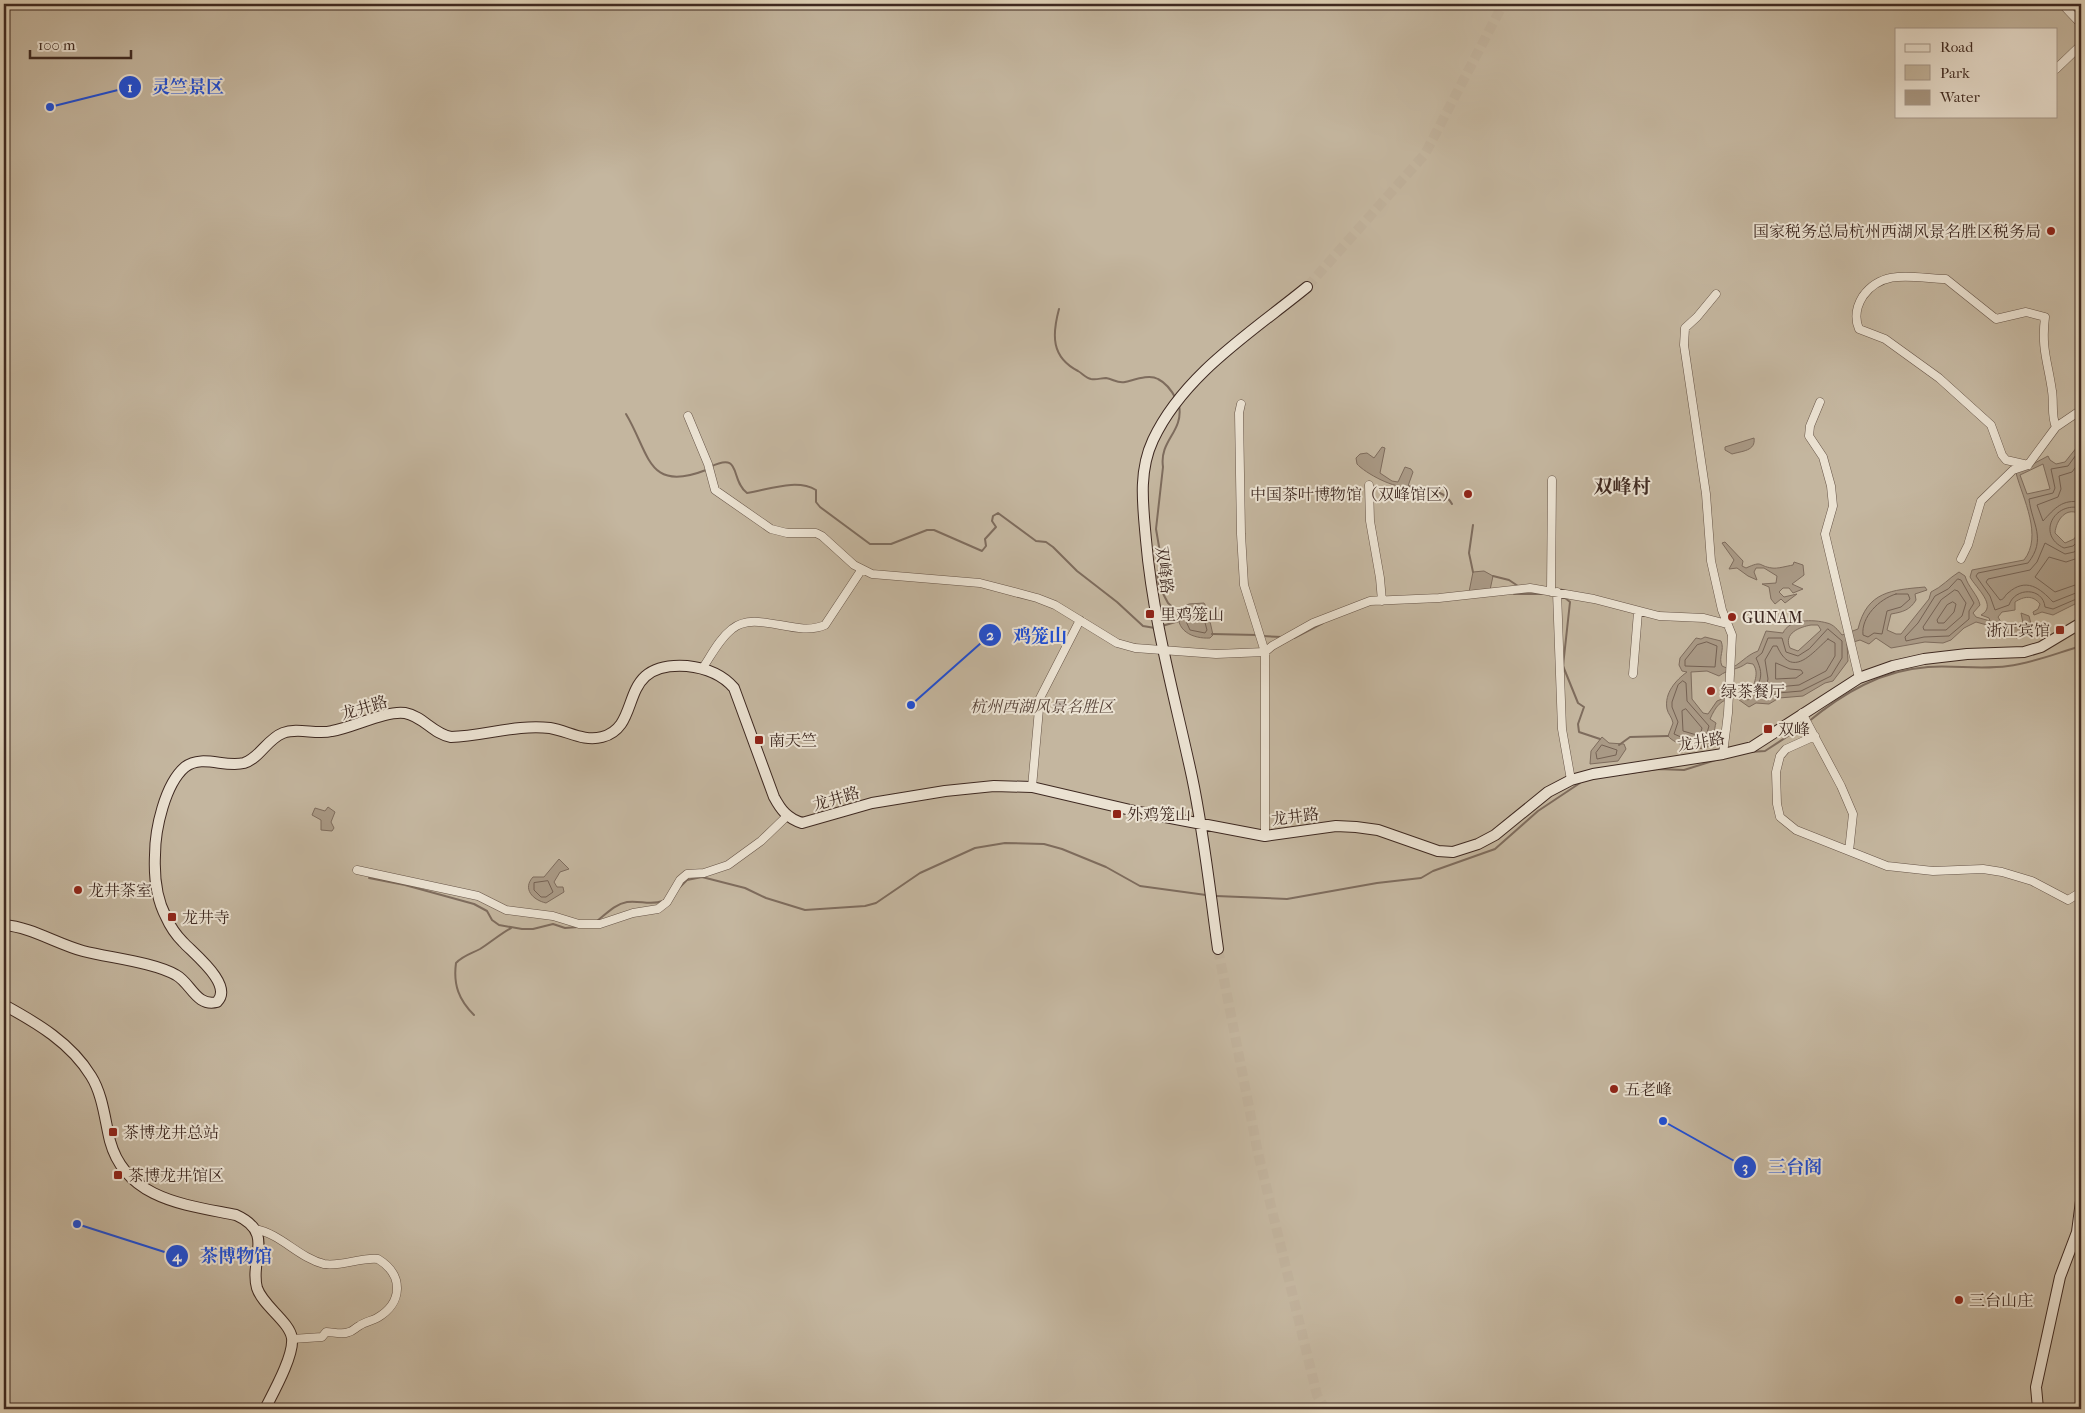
<svg xmlns="http://www.w3.org/2000/svg" width="2085" height="1413" font-family="'IM FELL French Canon','Noto Serif SC',serif">
<style>
.green{fill:#c4b69f;stroke:#817060;fill-rule:evenodd}
.water{fill:#a99985;stroke:#7e6c5d;fill-rule:evenodd}
.lines{fill:none;stroke-linecap:round;stroke-linejoin:round}
.shore{stroke:#746153;stroke-width:1}
.stream{stroke:#7e6c5d;stroke-width:2}
.secondary-tunnel{stroke:#c0b19b;stroke-width:10;stroke-dasharray:10 5;stroke-linecap:butt}
.street-casing{stroke:#665447;stroke-width:9}
.secondary-casing{stroke:#3e2921;stroke-width:12}
.street{stroke:#ebe2d2;stroke-width:8}
.secondary{stroke:#ebe2d2;stroke-width:10}
.poi-dot{fill:#8f2418;stroke:#ebe2d2;stroke-width:2}
.labels{text-anchor:middle;stroke-width:4;stroke-linejoin:round;paint-order:stroke}
.poi-label{font-size:16px;fill:#3e2921;stroke:#ebe2d2;text-anchor:start}
.street-label{font-size:16px;fill:#3e2921;stroke:#ebe2d2}
.park-label{font-size:16px;font-style:italic;fill:#59453a;stroke:#ebe2d2}
.quarter-label{font-size:19px;font-weight:bold;fill:#3e2921;stroke:#ebe2d2}
.leader{fill:none;stroke:#1d4ed8;stroke-width:2}
.callout-dot{fill:#1d4ed8;stroke:#ebe2d2;stroke-width:2}
.mark-label{font-size:15px;text-anchor:middle;font-weight:bold;fill:#fff}
.callout-label{font-size:18px;text-anchor:middle;font-weight:bold;fill:#1d4ed8;stroke:#ebe2d2;stroke-width:4;stroke-linejoin:round;paint-order:stroke}
</style>
<rect width="100%" height="100%" fill="#e0d3b9"/>
<filter id="stains"><feTurbulence type="fractalNoise" baseFrequency=".004" numOctaves="4"/><feColorMatrix values="0 0 0 0 .2 0 0 0 0 .09 0 0 0 0 .02 0 0 0 .5 -.17"/></filter>
<radialGradient id="worn" r=".72"><stop offset=".6" stop-color="#630" stop-opacity="0"/><stop offset="1" stop-color="#630" stop-opacity=".3"/></radialGradient>
<path class="green" d="M 4,4 L 2081,4 L 2081,1409 L 4,1409 ZM 1896,29 L 2056,29 L 2056,116 L 1896,116 Z"/>
<path class="water" d="M 1754,438 C 1756,451 1742,451 1732,454 L 1725,450 L 1725,447 Z
M 2081,442 L 2081,515 C 2067,505 2056,520 2055,533 L 2065,543 L 2074,539 L 2081,529 L 2081,601 L 2053,615 L 2042,612 L 2034,615 L 2033,612 L 2038,609 L 2040,604 C 2033,595 2024,596 2015,602 L 2015,610 L 2002,612 L 1998,617 C 2003,627 2014,631 2023,623 L 2021,613 L 2029,616 L 2032,628 L 2024,636 L 2017,638 L 1998,628 L 1976,622 L 1964,628 L 1951,640 L 1943,643 L 1925,642 L 1891,648 L 1876,638 L 1869,644 L 1860,640 L 1847,644 L 1848,661 L 1833,681 L 1825,683 L 1803,696 L 1779,698 L 1769,704 L 1756,703 L 1749,707 L 1735,697 C 1720,700 1716,706 1710,719 L 1716,723 C 1714,729 1714,741 1709,746 C 1700,753 1674,744 1668,736 L 1673,723 C 1672,717 1668,714 1667,709 C 1664,693 1676,680 1687,672 L 1682,671 L 1679,665 L 1680,658 L 1696,638 L 1701,639 L 1705,637 L 1721,641 C 1725,650 1718,657 1722,666 L 1729,669 C 1740,665 1746,655 1758,651 L 1766,631 L 1783,633 C 1789,619 1813,619 1827,623 C 1833,624 1838,630 1842,635 L 1858,629 C 1867,591 1892,590 1925,587 L 1927,590 L 1915,594 L 1916,600 C 1910,610 1903,612 1891,614 L 1887,630 L 1896,634 L 1901,634 L 1929,599 L 1931,592 C 1942,587 1949,578 1959,572 L 1965,576 C 1968,587 1978,595 1980,605 L 1973,613 L 1976,617 L 1990,621 L 1989,618 L 1981,615 C 1998,606 1976,588 1970,577 L 1972,570 L 2024,560 C 2043,536 2023,499 2016,473 L 2048,456 L 2050,460 L 2056,464 L 2065,462 ZM 2043,464 L 2050,489 L 2027,494 L 2020,475 ZM 1811,625 L 1818,625 L 1821,630 L 1798,651 L 1790,648 C 1783,633 1800,627 1811,625 ZM 1747,663 L 1753,664 C 1761,675 1751,686 1751,698 L 1748,700 L 1734,694 L 1717,701 L 1708,714 L 1703,713 L 1692,699 L 1691,672 L 1707,671 L 1719,676 C 1728,669 1738,670 1747,663 Z
M 1382,447 L 1385,448 L 1380,473 L 1392,481 L 1398,482 L 1405,467 L 1411,469 L 1413,472 L 1408,486 C 1396,490 1365,473 1357,464 L 1356,458 L 1360,454 L 1367,453 L 1374,458 Z
M 1725,542 L 1743,561 L 1742,566 L 1746,568 C 1764,560 1757,566 1772,568 C 1777,569 1787,566 1793,565 L 1794,562 L 1803,565 L 1804,575 L 1792,584 L 1803,589 L 1793,593 L 1789,588 L 1783,588 L 1779,592 L 1784,597 L 1797,594 L 1785,603 L 1781,599 L 1775,604 L 1771,599 L 1769,587 L 1762,584 L 1776,583 L 1777,576 L 1764,568 L 1756,568 L 1754,572 L 1757,580 L 1748,576 L 1737,568 L 1729,569 L 1734,560 L 1722,543 Z
M 1484,571 L 1493,576 L 1490,590 L 1469,592 L 1473,572 Z
M 1204,603 L 1207,608 L 1213,635 L 1210,638 C 1193,639 1174,631 1179,609 L 1189,604 Z
M 1602,737 L 1609,743 L 1624,744 L 1626,749 L 1618,761 L 1590,764 L 1591,751 Z
M 315,808 L 325,811 L 328,807 L 335,812 L 331,822 L 334,828 L 332,831 L 321,830 L 321,820 L 312,815 Z
M 559,859 L 569,869 L 560,872 L 554,882 L 557,887 L 563,887 L 564,892 L 546,903 C 533,900 522,889 533,877 L 544,877 Z"/>
<g class="lines">
<path class="shore" d="M 2081,448 L 2068,466 L 2051,469 L 2055,488 L 2053,493 L 2029,499 C 2032,524 2047,539 2028,563 L 1978,573 L 1976,576 L 1990,596 L 1995,610 L 2009,605 C 2015,587 2043,587 2045,607 L 2053,609 L 2081,597
M 2081,460 L 2072,472 L 2059,476 L 2061,489 L 2058,497 L 2037,505 L 2043,521 C 2055,508 2062,499 2081,502
M 2081,508 C 2054,501 2036,535 2064,548 L 2073,546 L 2081,538
M 2081,547 L 2074,552 L 2065,554 L 2045,543 L 2037,562 L 2030,570 L 1988,579 L 1986,582 L 2000,600 C 2005,599 2004,596 2008,593 C 2026,577 2040,588 2053,602 L 2081,591
M 2081,557 L 2066,562 L 2049,557 L 2035,577 L 2055,592 L 2081,583
M 1958,579 L 1961,580 L 1974,603 L 1969,611 L 1969,619 L 1949,636 L 1924,637 L 1906,641 L 1905,637 L 1918,623 L 1935,596 L 1948,589 Z
M 1955,590 L 1958,591 L 1966,603 L 1962,616 L 1946,630 L 1924,630 L 1923,627 L 1941,600 Z
M 1896,594 L 1908,594 L 1910,599 L 1901,607 L 1887,611 L 1882,634 L 1874,633 L 1868,637 L 1863,635 C 1861,617 1879,599 1896,594 Z
M 1953,602 L 1956,604 L 1954,612 L 1944,623 L 1938,623 L 1937,620 L 1947,605 Z
M 1201,608 L 1207,630 L 1205,633 L 1190,630 L 1183,615 L 1186,610 Z
M 1828,629 L 1842,641 L 1842,658 L 1831,676 L 1801,691 L 1778,693 L 1768,698 L 1757,697 C 1755,680 1767,681 1756,658 L 1762,653 L 1768,638 L 1782,638 L 1786,652 L 1798,656 L 1809,649 Z
M 1828,639 L 1835,643 L 1835,656 L 1826,671 L 1799,685 L 1777,687 L 1765,691 L 1768,679 L 1765,660 L 1773,646 L 1777,646 C 1792,680 1812,653 1828,639 Z
M 1707,642 L 1717,646 L 1715,667 L 1685,666 L 1685,660 L 1697,645 Z
M 1776,663 L 1790,669 L 1801,670 L 1803,673 L 1796,678 L 1776,679 Z
M 1683,681 L 1686,683 L 1687,701 L 1709,726 L 1704,743 L 1695,743 L 1674,734 L 1678,722 L 1672,707 L 1672,702 L 1678,685 Z
M 1686,709 L 1702,728 L 1700,736 L 1683,731 L 1682,711 Z
M 1602,745 L 1617,750 L 1616,755 L 1597,759 L 1596,753 Z
M 548,881 L 553,892 L 546,897 L 541,897 L 534,890 L 534,883 Z"/>
<path class="stream" d="M 1059,309 C 1052,335 1051,357 1078,371 C 1083,374 1086,378 1091,379 C 1097,380 1101,378 1106,378 C 1113,379 1118,384 1125,382 C 1134,380 1149,374 1158,379 C 1166,383 1172,391 1176,399
M 1179,405 C 1184,432 1159,440 1163,467 L 1156,529 L 1162,564 L 1157,574 L 1159,586 L 1168,603 L 1179,613
M 626,414 C 650,454 647,493 706,470
M 710,467 C 743,451 729,479 747,493 C 768,490 796,478 816,490 L 816,502 L 820,507 L 870,544 L 891,544 L 927,530 L 934,530 L 982,551 L 986,546 L 985,539 L 996,527 L 992,521 L 993,516 L 998,513 L 1036,541 L 1046,542 L 1053,547 L 1077,571 L 1117,602 L 1143,626 L 1155,628
M 1408,486 C 1424,491 1442,487 1452,504
M 1473,525 L 1469,553 L 1473,572
M 1493,576 L 1509,580 L 1518,586
M 1514,594 L 1544,594
M 1564,597 L 1570,602 L 1563,666 L 1578,703 L 1584,707 L 1578,724 L 1579,732 L 1600,739
M 1162,626 L 1179,621
M 1212,634 L 1257,635
M 1262,636 L 1282,637
M 1294,638 L 1323,623
M 1808,722 C 1843,693 1882,670 1928,667 C 1954,665 1981,670 2008,666 C 2033,663 2057,653 2081,646
M 1619,745 L 1630,737 L 1668,736
M 1750,752 L 1765,751 L 1805,725
M 1623,774 L 1658,769 L 1684,770 L 1719,759
M 369,878 L 405,885 L 474,904 L 487,911 L 492,920 L 499,925 L 522,929 L 533,929 L 553,924 L 565,928 L 578,927
M 680,887 L 687,880 L 702,877 L 745,888 L 766,898 L 805,910 L 865,906 L 876,903 L 920,873 L 975,848 L 1005,843 L 1044,844 L 1062,849 L 1106,867 L 1140,886 L 1206,895
M 1216,896 L 1287,899 L 1377,883 L 1421,878 L 1433,871 L 1495,849 L 1538,811 L 1580,783
M 597,921 C 606,914 615,904 627,902 C 640,900 650,906 663,901
M 474,1015 C 459,1000 453,985 456,963 C 464,955 471,954 480,949 C 491,942 500,934 511,928"/>
<path class="secondary-tunnel" d="M 1307,287 L 1425,154 L 1503,4
M 1218,949 L 1258,1153 L 1317,1395 L 1325,1409"/>
<g class="street-casing">
<path id="street" d="M 2062,4 L 2081,24
M 2056,69 L 2081,45
M 1716,294 L 1697,317 L 1685,328 L 1684,345 L 1706,494 L 1711,561 L 1722,610 L 1732,635 L 1728,713 L 1723,754
M 1820,402 L 1810,426 L 1809,436 L 1823,457 L 1831,486 L 1833,506 L 1825,534 L 1859,678
M 1241,404 L 1239,413 L 1241,534 L 1244,585 L 1265,652 L 1265,836
M 688,416 L 708,464 L 715,490 L 771,529 L 787,533 L 816,533 L 822,536 L 854,565 L 872,574 L 980,583 L 1037,598 L 1055,605 L 1117,643 L 1135,648 L 1216,654 L 1265,652 L 1272,646 L 1313,623 L 1370,601 L 1439,598 L 1530,588 L 1594,599 L 1659,616 L 1704,618 L 1727,624
M 2028,465 L 2006,460 L 2002,455 L 1991,425 L 1939,378 L 1885,339 L 1859,329 C 1854,317 1856,307 1863,296 C 1884,267 1917,279 1946,279 L 1996,319 L 2026,312 L 2045,317 C 2041,349 2048,362 2052,391 C 2054,403 2051,416 2056,427
M 1369,485 L 1370,521 L 1380,578 L 1382,601
M 1961,559 L 1968,545 L 1981,501 L 2013,470 L 2028,465 L 2056,427 L 2081,410
M 1551,592 L 1552,480
M 1557,592 L 1562,729 L 1571,780
M 702,669 C 711,656 719,639 732,629 C 756,609 796,638 825,625 L 862,569
M 1633,674 L 1638,612
M 1802,713 L 1841,786 L 1853,814 L 1849,851
M 1815,736 L 1786,749 L 1780,756 L 1776,772 L 1777,804 L 1780,817 L 1796,830 L 1887,866 L 1933,871 L 1983,869 L 2002,872 L 2032,881 L 2068,900 L 2081,892
M 1032,787 L 1040,698 L 1080,620
M 357,870 L 478,896 L 506,910 L 553,916 L 579,924 L 600,924 L 633,913 L 658,909 L 667,902 L 680,880 L 687,874 L 704,873 L 728,865 L 761,841 L 787,816
M 255,1229 C 281,1234 299,1258 324,1264 C 341,1267 361,1257 378,1259 C 404,1275 403,1303 377,1318 C 371,1321 364,1322 359,1326 C 355,1328 353,1331 349,1332 C 342,1335 333,1332 326,1332 L 322,1337 L 292,1339"/>
</g>
<g class="secondary-casing">
<path id="secondary" d="M 4,925 C 31,927 57,944 83,951 C 110,958 153,962 176,975 C 191,983 196,1007 217,1002 C 234,985 194,954 183,942 C 176,935 170,926 166,917 C 156,898 154,876 155,855 C 155,829 165,784 185,767 C 202,754 225,768 244,763 C 260,758 267,739 283,733 C 298,727 316,735 332,731 C 352,728 386,710 405,713 C 423,716 433,734 451,737 C 484,736 517,724 550,728 C 568,731 584,742 602,737 C 645,726 614,661 687,666 C 706,668 722,674 734,688 L 774,797 C 781,810 787,818 802,823 L 872,803 L 945,791 L 994,786 L 1032,787 L 1139,812 L 1265,836 L 1336,826 L 1356,827 L 1378,830 L 1438,851 L 1453,852 L 1478,844 L 1495,835 L 1548,792 L 1571,780 L 1593,774 L 1723,754 L 1752,747 L 1859,678 L 1893,666 L 1924,659 L 1967,654 L 2024,652 L 2041,647 L 2081,623
M 1218,949 C 1210,892 1204,834 1192,777 C 1175,698 1153,621 1146,540 C 1143,506 1138,472 1153,440 C 1184,374 1252,332 1307,287
M 4,1005 C 37,1023 71,1043 91,1076 C 103,1095 105,1121 110,1141 C 126,1200 187,1205 236,1215 C 276,1233 249,1259 257,1288 C 263,1306 289,1321 292,1338 C 294,1356 273,1393 265,1409
M 2038,1409 L 2036,1387 L 2060,1277 L 2077,1232 L 2081,1201"/>
</g>
<use href="#street" class="street"/>
<use href="#secondary" class="secondary"/>
</g>
<g class="poi-dot">
<circle cx="2051" cy="231" r="5"/>
<circle cx="1468" cy="494" r="5"/>
<rect x="1145" y="609" width="10" height="10" rx="2.5"/>
<circle cx="1732" cy="617" r="5"/>
<rect x="2055" y="625" width="10" height="10" rx="2.5"/>
<circle cx="1711" cy="691" r="5"/>
<rect x="1763" y="724" width="10" height="10" rx="2.5"/>
<rect x="754" y="735" width="10" height="10" rx="2.5"/>
<rect x="1112" y="809" width="10" height="10" rx="2.5"/>
<circle cx="78" cy="890" r="5"/>
<rect x="167" y="912" width="10" height="10" rx="2.5"/>
<circle cx="1614" cy="1089" r="5"/>
<rect x="108" y="1127" width="10" height="10" rx="2.5"/>
<rect x="113" y="1170" width="10" height="10" rx="2.5"/>
<circle cx="1959" cy="1300" r="5"/>
</g>
<g class="labels">
<g class="poi-label">
<text x="2041" y="237" text-anchor="end">国家税务总局杭州西湖风景名胜区税务局</text>
<text x="1458" y="500" text-anchor="end">中国茶叶博物馆（双峰馆区）</text>
<text x="1160" y="620">里鸡笼山</text>
<text x="1742" y="623">GUNAM</text>
<text x="2050" y="636" text-anchor="end">浙江宾馆</text>
<text x="1721" y="697">绿茶餐厅</text>
<text x="1778" y="735">双峰</text>
<text x="769" y="746">南天竺</text>
<text x="1127" y="820">外鸡笼山</text>
<text x="88" y="896">龙井茶室</text>
<text x="182" y="923">龙井寺</text>
<text x="1624" y="1095">五老峰</text>
<text x="123" y="1138">茶博龙井总站</text>
<text x="128" y="1181">茶博龙井馆区</text>
<text x="1969" y="1306">三台山庄</text>
</g>
<g class="street-label">
<text transform="translate(1165 570) rotate(83)" y="6">双峰路</text>
<text transform="translate(364 707) rotate(-16)" y="6">龙井路</text>
<text transform="translate(1701 741) rotate(-9)" y="6">龙井路</text>
<text transform="translate(836 798) rotate(-16)" y="6">龙井路</text>
<text transform="translate(1295 816) rotate(-7)" y="6">龙井路</text>
</g>
<g class="park-label">
<text x="1042" y="712">杭州西湖风景名胜区</text>
</g>
<g class="quarter-label">
<text x="1622" y="493">双峰村</text>
</g>
</g>
<path class="leader" d="M50 107L130 87M911 705L990 635M1663 1121L1745 1167M77 1224L177 1256"/>
<g class="callout-dot">
<circle cx="50" cy="107" r="5"/>
<circle cx="911" cy="705" r="5"/>
<circle cx="1663" cy="1121" r="5"/>
<circle cx="77" cy="1224" r="5"/>
<circle cx="130" cy="87" r="12"/>
<circle cx="990" cy="635" r="12"/>
<circle cx="1745" cy="1167" r="12"/>
<circle cx="177" cy="1256" r="12"/>
</g>
<g class="mark-label">
<text x="130" y="92">1</text>
<text x="990" y="640">2</text>
<text x="1745" y="1172">3</text>
<text x="177" y="1261">4</text>
</g>
<g class="callout-label">
<text x="188" y="93">灵竺景区</text>
<text x="1040" y="642">鸡笼山</text>
<text x="1795" y="1173">三台阁</text>
<text x="236" y="1262">茶博物馆</text>
</g>
<rect width="2085" height="1413" fill="none" stroke="#e0d3b9" stroke-width="20"/>
<rect x="5" y="5" width="2075" height="1403" fill="none" stroke="#3e2921" stroke-width="2.5"/>
<rect x="10" y="10" width="2065" height="1393" fill="none" stroke="#3e2921"/>
<rect x="1895" y="28" width="162" height="90" fill="#ebe2d2" stroke="#a6988b"/>
<rect x="1905" y="44" width="25" height="8" fill="#ebe2d2" stroke="#a6988b"/>
<text x="1940" y="52" font-size="15" fill="#3e2921">Road</text>
<rect x="1905" y="65" width="25" height="15" fill="#c4b69f" stroke="#a6988b"/>
<text x="1940" y="78" font-size="15" fill="#3e2921">Park</text>
<rect x="1905" y="90" width="25" height="15" fill="#a99985" stroke="#a6988b"/>
<text x="1940" y="102" font-size="15" fill="#3e2921">Water</text>
<path d="M30 50v8h101v-8" fill="none" stroke="#3e2921" stroke-width="2.5"/>
<text x="38" y="50" font-size="15" fill="#3e2921" stroke="#ebe2d2" stroke-width="4" paint-order="stroke">100 m</text>
<rect width="100%" height="100%" filter="url(#stains)"/>
<rect width="100%" height="100%" fill="url(#worn)"/>
</svg>
